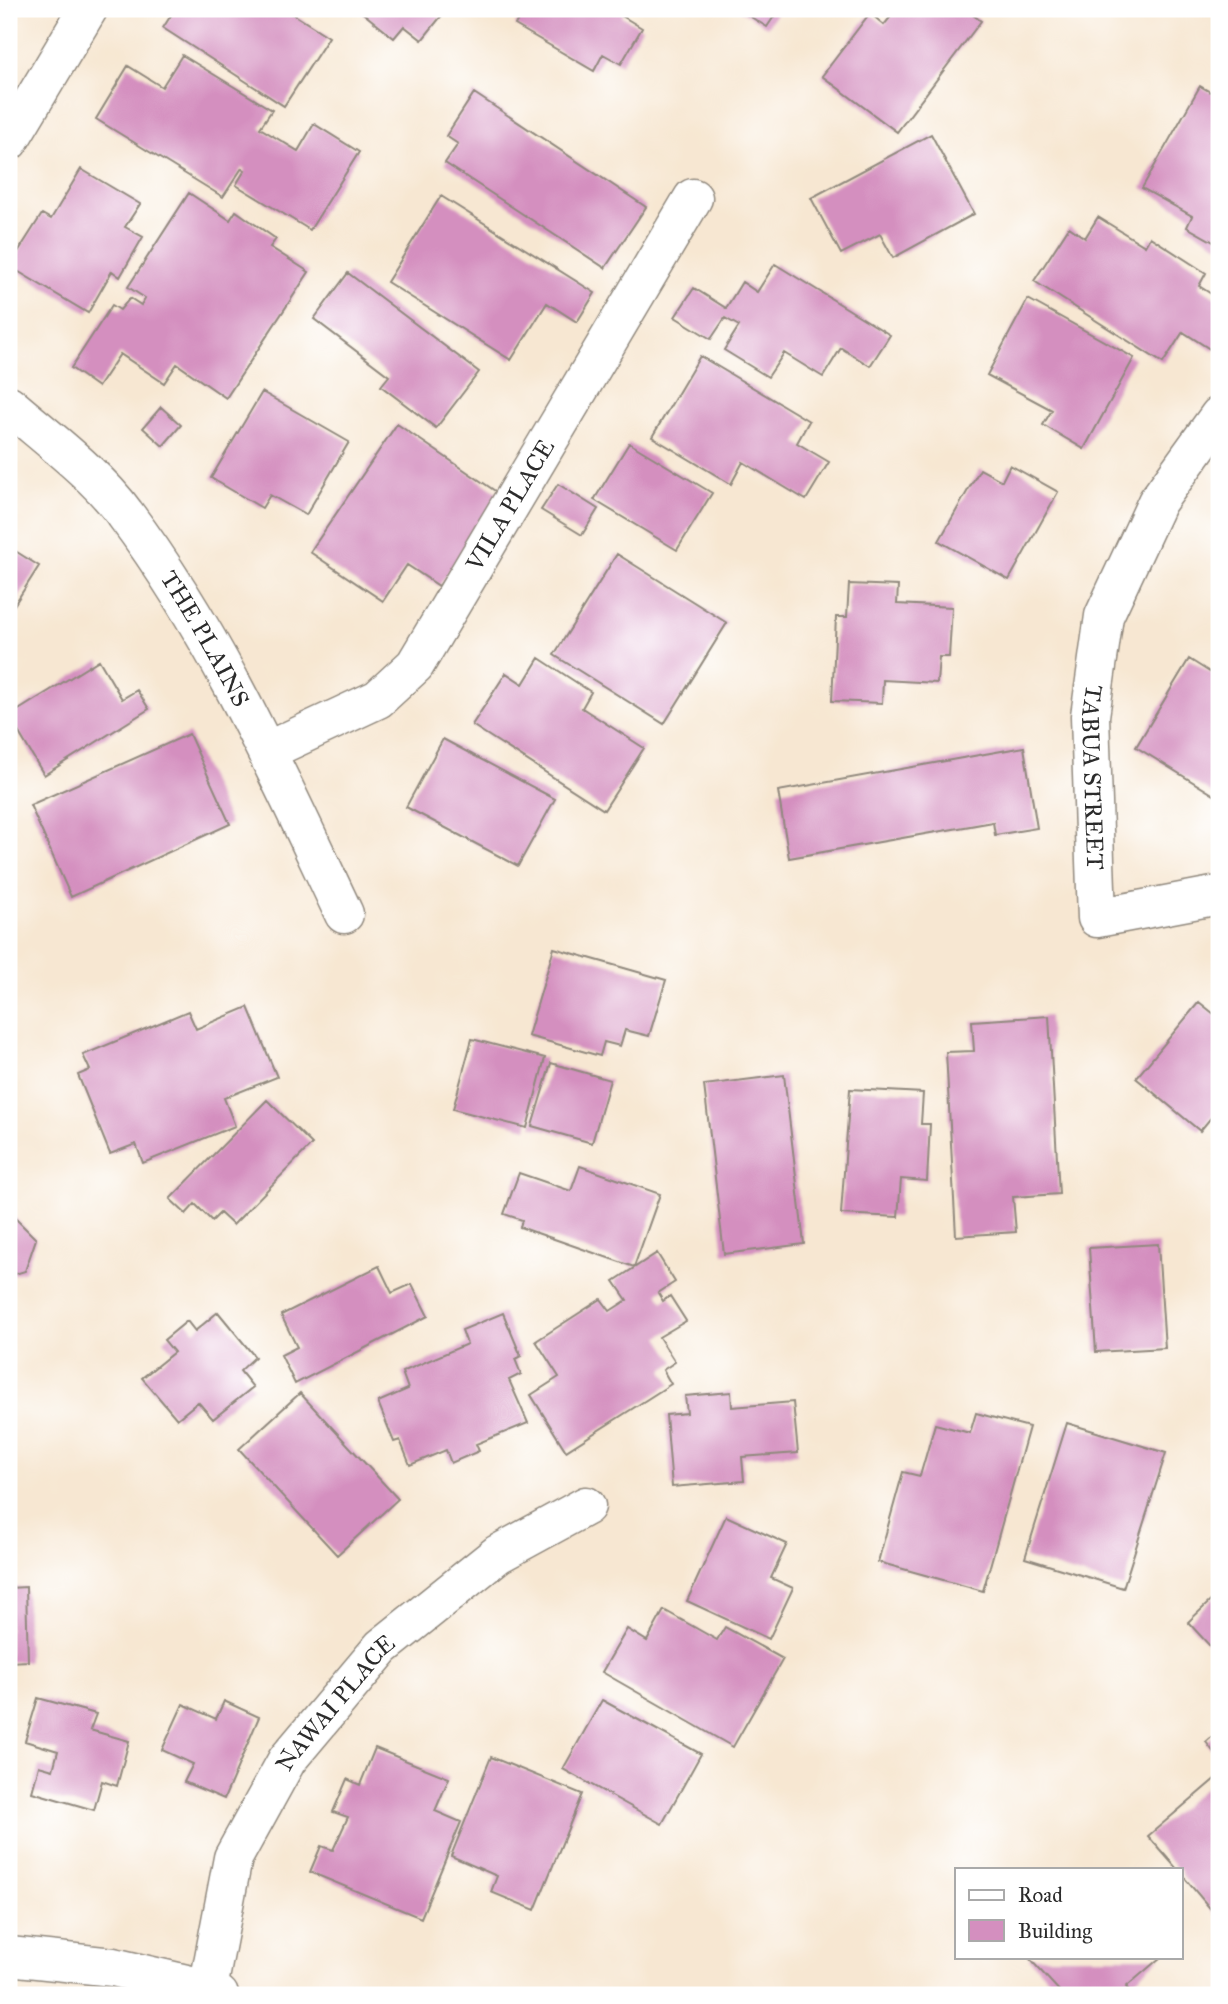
<svg xmlns="http://www.w3.org/2000/svg" width="1228" height="2004" font-family="'IM FELL Great Primer',serif">
<style>
.building{fill:#d48fbf}
.lines{fill:none;stroke-linecap:round;stroke-linejoin:round}
.street-casing{stroke:#91897e;stroke-width:41}
.street{stroke:#fff;stroke-width:38}
.labels{text-anchor:middle;stroke-width:7;stroke-linejoin:round;paint-order:stroke}
.street-label{font-size:24px;fill:#2b2b2b;stroke:#fff}
</style>
<rect width="100%" height="100%" fill="#fff"/>
<filter id="ink" filterUnits="userSpaceOnUse"><feTurbulence type="fractalNoise" baseFrequency=".0143" numOctaves="2"/><feDisplacementMap in="SourceGraphic" scale="14" xChannelSelector="R" yChannelSelector="G"/><feConvolveMatrix kernelMatrix="1 2 1 2 8 2 1 2 1" color-interpolation-filters="sRGB"/></filter>
<filter id="wash" filterUnits="userSpaceOnUse"><feTurbulence type="fractalNoise" baseFrequency=".00686" numOctaves="4" result="noise"/><feDisplacementMap in="SourceGraphic" scale="28" xChannelSelector="R" yChannelSelector="G"/><feGaussianBlur stdDeviation="1.57" result="paint"/><feColorMatrix in="noise" values="0 0 0 0 0 0 0 0 0 0 0 0 0 0 0 0 0 1.4 0 .05"/><feComposite in="paint" operator="in"/></filter>
<g filter="url(#wash)">
<rect width="100%" height="100%" fill="#f7e7d2"/>
<g id="blocks">
<path class="building" d="M 175,9 L 285,9 L 329,37 L 284,106 L 163,28 Z
M 358,9 L 447,9 L 422,40 L 404,26 L 394,38 Z
M 524,9 L 626,9 L 622,16 L 642,28 L 621,64 L 603,54 L 594,71 L 515,25 Z
M 738,9 L 779,9 L 767,27 Z
M 897,9 L 965,9 L 981,21 L 897,132 L 822,76 L 870,13 L 884,25 Z
M 182,55 L 272,110 L 260,128 L 298,151 L 314,124 L 359,152 L 310,230 L 236,185 L 245,170 L 242,168 L 223,197 L 96,119 L 128,66 L 162,87 Z
M 1200,86 L 1219,97 L 1219,245 L 1187,227 L 1192,216 L 1142,188 Z
M 474,93 L 646,207 L 605,268 L 445,163 L 458,144 L 446,136 Z
M 931,134 L 974,214 L 893,258 L 880,234 L 841,254 L 811,198 Z
M 81,169 L 140,204 L 125,227 L 143,237 L 120,277 L 112,271 L 88,313 L 9,266 L 42,214 L 51,219 Z
M 189,193 L 230,220 L 236,211 L 276,239 L 270,247 L 309,272 L 226,398 L 177,364 L 164,383 L 120,354 L 98,387 L 71,368 L 112,305 L 120,310 L 130,298 L 141,305 L 145,298 L 128,287 Z
M 441,196 L 595,293 L 577,322 L 547,303 L 511,360 L 387,282 Z
M 1098,217 L 1145,246 L 1150,237 L 1206,273 L 1199,286 L 1219,299 L 1219,341 L 1213,351 L 1183,332 L 1163,363 L 1034,281 L 1069,227 L 1085,238 Z
M 775,264 L 890,335 L 870,366 L 841,348 L 823,377 L 784,353 L 768,377 L 724,350 L 739,326 L 725,318 L 711,339 L 675,317 L 694,288 L 726,308 L 742,282 L 757,292 Z
M 348,273 L 479,372 L 436,428 L 381,386 L 389,376 L 314,319 Z
M 1028,299 L 1134,358 L 1084,449 L 1043,425 L 1052,410 L 987,375 Z
M 700,356 L 809,421 L 797,443 L 829,462 L 806,500 L 743,462 L 731,484 L 652,437 Z
M 262,392 L 349,442 L 306,515 L 270,495 L 262,508 L 211,478 Z
M 161,407 L 181,425 L 163,446 L 143,428 Z
M 397,424 L 501,495 L 439,586 L 407,565 L 383,601 L 310,552 Z
M 629,443 L 712,493 L 677,550 L 594,500 Z
M 1010,465 L 1058,492 L 1009,580 L 939,541 L 980,469 L 1002,481 Z
M 558,484 L 598,509 L 582,535 L 541,510 Z
M 9,547 L 39,566 L 9,613 Z
M 617,554 L 727,623 L 664,724 L 554,655 Z
M 849,584 L 898,586 L 897,604 L 952,607 L 949,657 L 939,657 L 937,683 L 883,680 L 882,703 L 832,701 L 836,617 L 847,617 Z
M 539,658 L 591,692 L 582,708 L 644,748 L 604,810 L 472,725 L 506,673 L 523,684 Z
M 1189,659 L 1219,678 L 1219,798 L 1136,747 Z
M 99,660 L 122,699 L 137,690 L 149,709 L 44,775 L 9,716 Z
M 189,734 L 230,824 L 71,897 L 30,805 Z
M 443,739 L 555,799 L 518,866 L 406,807 Z
M 1024,747 L 1037,828 L 995,835 L 993,822 L 789,858 L 778,791 Z
M 554,948 L 666,980 L 649,1036 L 625,1030 L 620,1046 L 604,1042 L 600,1056 L 528,1036 Z
M 1199,1002 L 1219,1018 L 1219,1108 L 1200,1131 L 1136,1078 Z
M 248,1007 L 277,1077 L 224,1098 L 235,1126 L 143,1163 L 136,1144 L 110,1154 L 78,1075 L 90,1070 L 83,1055 L 188,1011 L 196,1029 Z
M 1049,1016 L 1059,1194 L 1013,1197 L 1016,1232 L 956,1236 L 946,1052 L 974,1051 L 972,1021 Z
M 472,1039 L 545,1058 L 527,1128 L 453,1109 Z
M 551,1063 L 610,1080 L 592,1143 L 532,1126 Z
M 784,1075 L 804,1244 L 724,1254 L 704,1085 Z
M 850,1089 L 923,1093 L 921,1124 L 930,1124 L 927,1181 L 901,1179 L 898,1217 L 841,1214 Z
M 267,1100 L 312,1144 L 233,1225 L 220,1213 L 212,1221 L 195,1204 L 186,1214 L 170,1199 Z
M 580,1166 L 660,1194 L 634,1267 L 520,1227 L 522,1220 L 504,1214 L 519,1173 L 571,1191 Z
M 9,1212 L 36,1239 L 25,1271 L 9,1276 Z
M 1158,1244 L 1165,1348 L 1096,1352 L 1089,1248 Z
M 657,1253 L 675,1282 L 658,1293 L 663,1301 L 670,1296 L 686,1321 L 659,1337 L 675,1362 L 663,1370 L 671,1384 L 566,1451 L 531,1395 L 559,1377 L 536,1341 L 601,1299 L 610,1311 L 627,1300 L 614,1281 Z
M 379,1266 L 392,1293 L 412,1284 L 428,1316 L 295,1384 L 281,1355 L 297,1347 L 281,1315 Z
M 218,1312 L 255,1357 L 240,1371 L 253,1387 L 213,1419 L 198,1402 L 177,1419 L 142,1378 L 174,1352 L 164,1340 L 187,1321 L 195,1331 Z
M 503,1313 L 521,1356 L 515,1359 L 521,1374 L 509,1380 L 528,1423 L 476,1444 L 479,1451 L 451,1463 L 446,1450 L 410,1465 L 400,1440 L 394,1442 L 378,1402 L 408,1389 L 402,1372 L 467,1344 L 462,1330 Z
M 731,1392 L 732,1407 L 793,1402 L 798,1453 L 742,1457 L 744,1481 L 672,1487 L 666,1415 L 687,1413 L 685,1396 Z
M 300,1393 L 398,1499 L 337,1555 L 239,1449 Z
M 976,1413 L 1029,1427 L 983,1591 L 878,1562 L 903,1472 L 920,1476 L 935,1424 L 970,1433 Z
M 1067,1423 L 1166,1453 L 1123,1588 L 1025,1558 Z
M 726,1516 L 787,1544 L 771,1578 L 793,1588 L 769,1639 L 687,1601 Z
M 26,1587 L 28,1661 L 9,1662 L 9,1588 Z
M 1219,1593 L 1219,1656 L 1188,1622 Z
M 664,1610 L 717,1640 L 725,1627 L 783,1659 L 733,1747 L 602,1672 L 627,1629 L 647,1641 Z
M 38,1698 L 96,1714 L 90,1730 L 129,1741 L 117,1786 L 102,1781 L 94,1810 L 32,1792 L 39,1766 L 53,1770 L 58,1751 L 25,1741 Z
M 602,1700 L 701,1754 L 662,1824 L 563,1769 Z
M 224,1701 L 259,1717 L 224,1799 L 184,1782 L 193,1764 L 162,1750 L 183,1704 L 216,1719 Z
M 1214,1735 L 1219,1742 L 1219,1759 L 1206,1742 Z
M 375,1748 L 449,1778 L 435,1811 L 461,1822 L 421,1918 L 310,1872 L 321,1846 L 333,1850 L 348,1817 L 333,1812 L 347,1779 L 360,1785 Z
M 491,1757 L 582,1794 L 535,1910 L 491,1892 L 497,1876 L 451,1856 Z
M 1216,1778 L 1219,1782 L 1219,1919 L 1181,1874 L 1181,1869 L 1177,1869 L 1148,1836 Z
M 1028,1957 L 1161,1957 L 1126,1987 L 1133,1995 L 1063,1995 Z"/>
</g>
</g>
<g filter="url(#ink)">
<use href="#blocks" fill-opacity="0" stroke="#91897e" stroke-width="2"/>
<g class="lines">
<g class="street-casing">
<g id="street">
<path d="M 9,141 L 88,9"/>
<path id="s1" d="M 9,405 C 46,437 97,475 125,514 C 217,636 279,777 344,914"/>
<path id="s2" d="M 1219,416 L 1157,502 L 1104,616 L 1090,716 L 1097,918 L 1219,895"/>
<path id="s3" d="M 267,751 L 378,699 L 415,665 L 693,198"/>
<path d="M 9,1956 L 113,1967 L 208,1989 L 219,1995"/>
<path id="s4" d="M 208,1989 L 233,1858 L 287,1760 L 382,1647 L 498,1554 L 586,1506"/>
</g>
</g>
<use href="#street" class="street"/>
</g>
</g>
<g class="labels">
<g class="street-label">
<text dy="8" stroke="none"><textPath href="#s3" startOffset="359">VILA PLACE</textPath></text>
<text dy="8" stroke="none"><textPath href="#s1" startOffset="308">THE PLAINS</textPath></text>
<text dy="8" stroke="none"><textPath href="#s2" startOffset="394">TABUA STREET</textPath></text>
<text dy="8" stroke="none"><textPath href="#s4" startOffset="320">NAWAI PLACE</textPath></text>
</g>
</g>
<rect width="1228" height="2004" fill="none" stroke="#fff" stroke-width="35"/>
<rect x="955" y="1868" width="228" height="91" fill="#ffffff" stroke="#aaaaaa" stroke-width="2"/>
<rect x="969" y="1890" width="35" height="10" fill="#ffffff" stroke="#aaaaaa" stroke-width="2"/>
<text x="1018" y="1902" font-size="21" fill="#2b2b2b">Road</text>
<rect x="969" y="1920" width="35" height="21" fill="#d48fbf" stroke="#aaaaaa" stroke-width="2"/>
<text x="1018" y="1938" font-size="21" fill="#2b2b2b">Building</text>
</svg>
